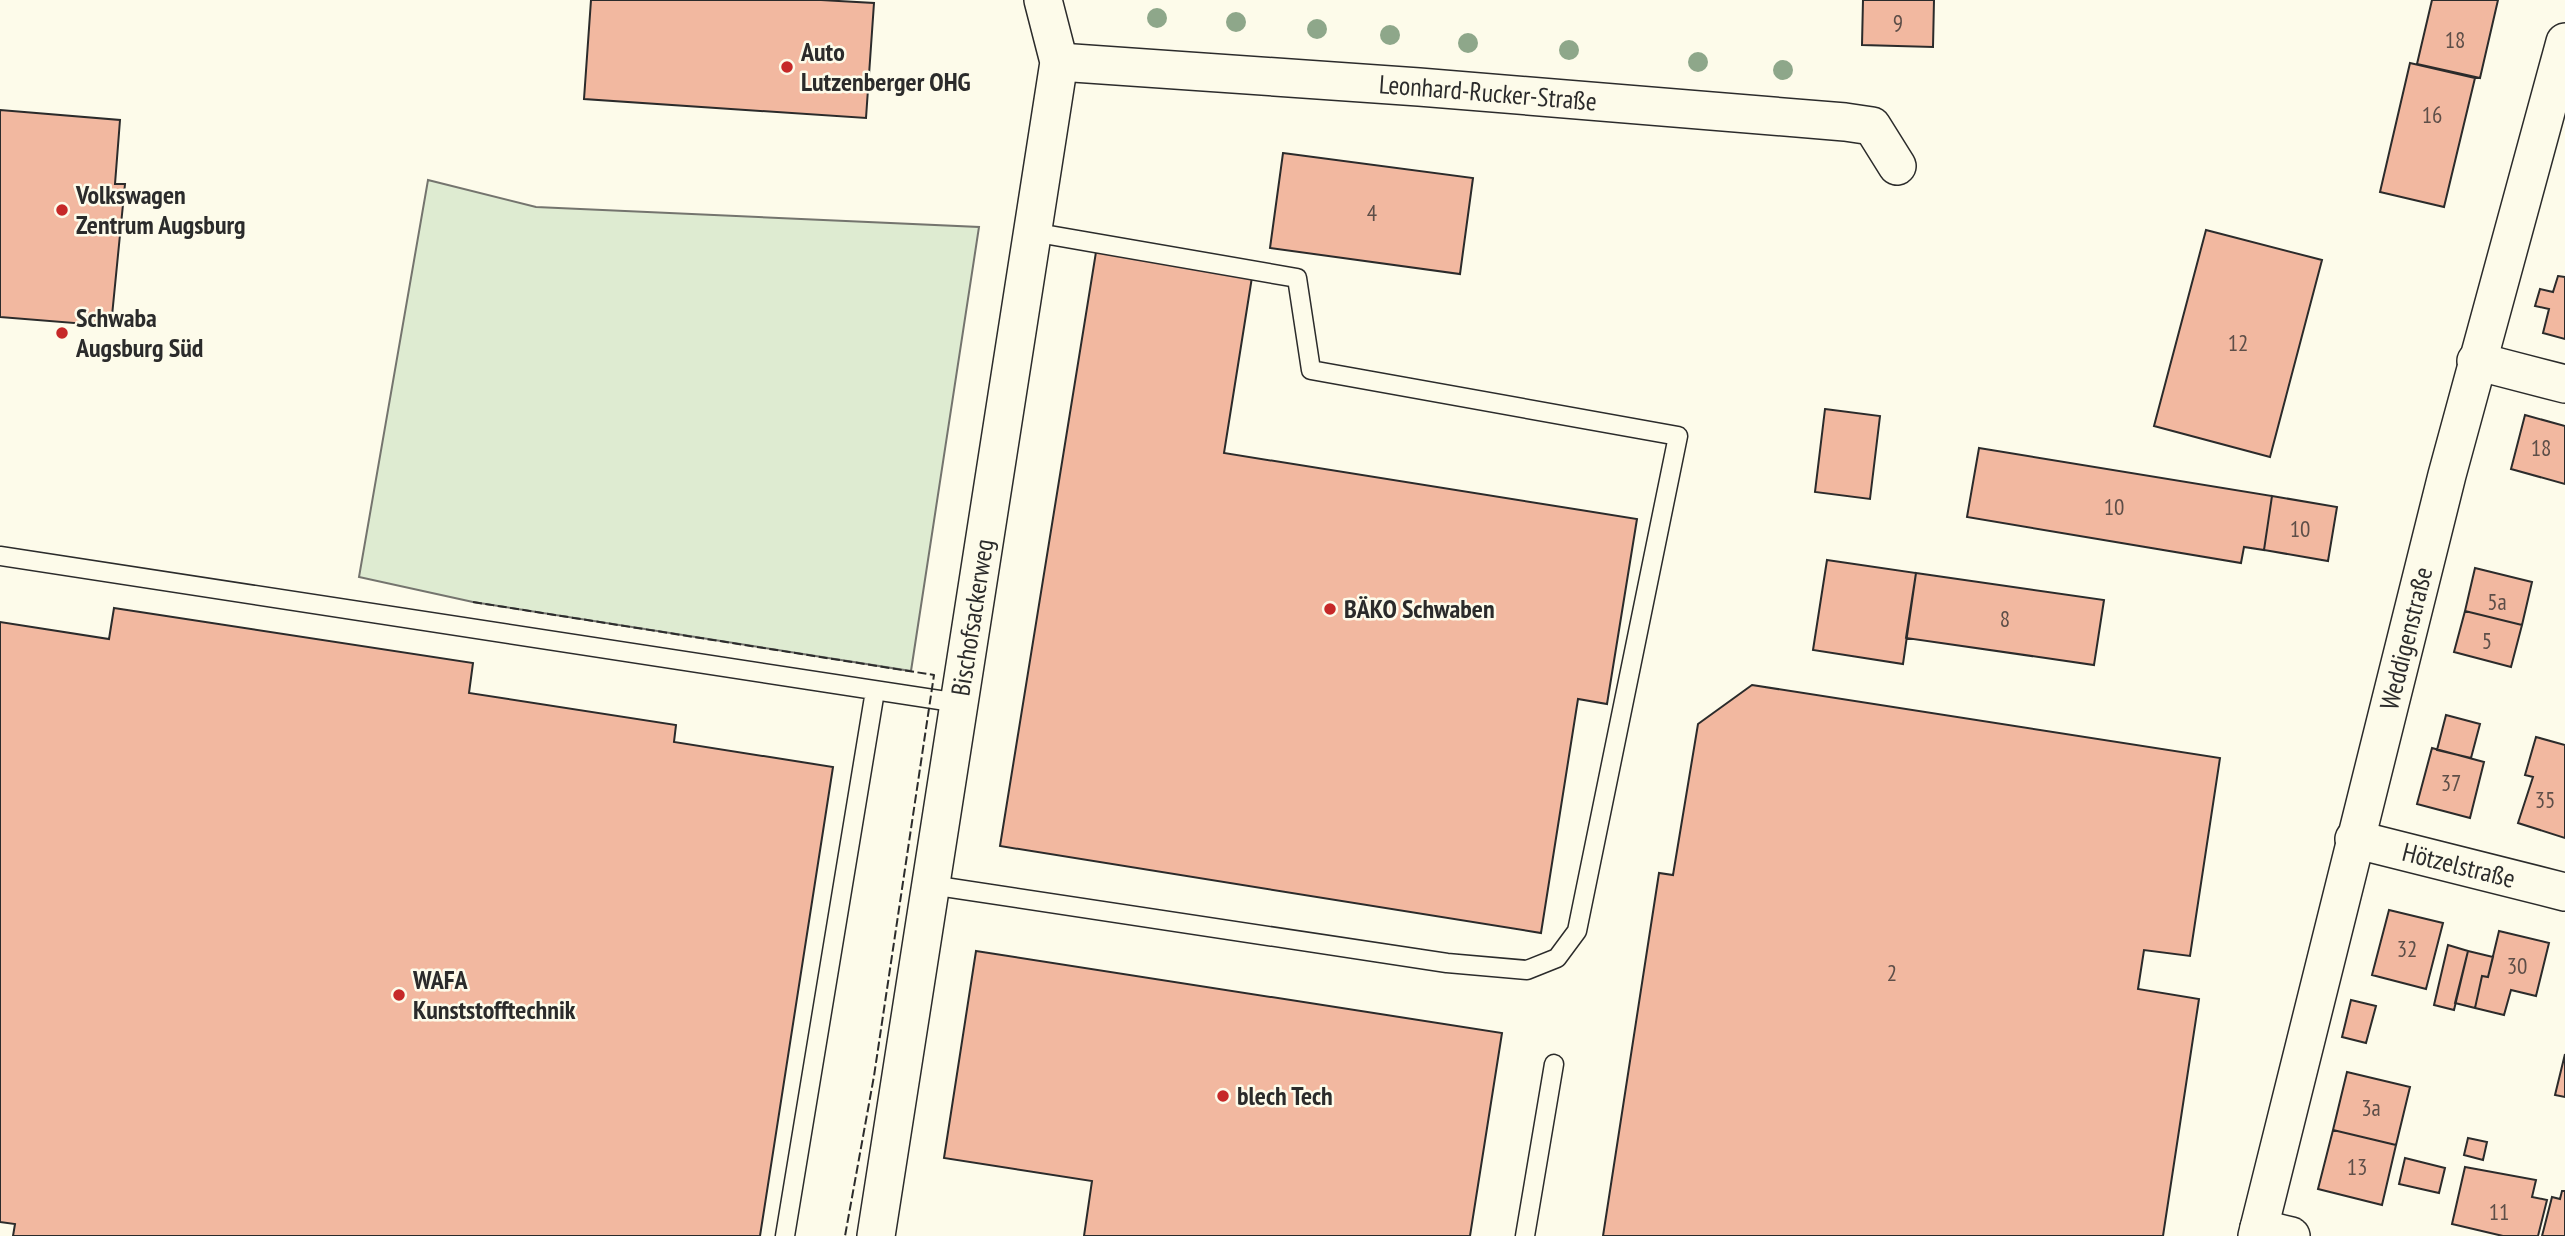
<svg xmlns="http://www.w3.org/2000/svg" width="2565" height="1236" font-family="'PT Sans Narrow',sans-serif">
<style>
.green{fill:#deebd1;stroke:#74746e;stroke-width:2}
.building{fill:#f2b8a0;stroke:#2b2b2b;stroke-width:2}
.lines{fill:none;stroke-linecap:round;stroke-linejoin:round}
.lane-casing{stroke:#2b2b2b;stroke-width:21}
.street-casing{stroke:#2b2b2b;stroke-width:40}
.lane{stroke:#fdfbea;stroke-width:18}
.street{stroke:#fdfbea;stroke-width:37}
.fence{stroke:#2b2b2b;stroke-width:2;stroke-dasharray:9 3.5;stroke-linecap:butt}
.tree{fill:#8ea78a}
.poi-dot{fill:#c62828;stroke:#fdfbea;stroke-width:2.5}
.labels{text-anchor:middle;stroke-width:5;stroke-linejoin:round;paint-order:stroke}
.number-label{font-size:23px;fill:#5d4e48}
.poi-label{font-size:26px;font-weight:bold;fill:#2b2b2b;stroke:#fdfbea;text-anchor:start}
.street-label{font-size:26px;fill:#2b2b2b;stroke:#fdfbea}
</style>
<rect width="100%" height="100%" fill="#fdfbea"/>
<path class="green" d="M 428,180 L 536,207 L 979,227 L 911,671 L 473,602 L 359,577 Z"/>
<path class="building" d="M 591,0 L 821,0 L 874,3 L 866,118 L 584,99 Z
M 1863,0 L 1934,0 L 1933,47 L 1862,45 Z
M 2432,0 L 2498,0 L 2480,78 L 2417,64 Z
M 2410,63 L 2475,78 L 2444,207 L 2380,192 Z
M 0,110 L 120,120 L 115,184 L 125,184 L 111,326 L 0,317 Z
M 1283,153 L 1473,178 L 1460,274 L 1270,248 Z
M 2206,230 L 2322,260 L 2270,457 L 2154,426 Z
M 1096,252 L 1252,277 L 1224,453 L 1637,519 L 1607,704 L 1578,699 L 1541,933 L 1000,846 Z
M 2558,276 L 2565,277 L 2565,339 L 2543,333 L 2549,309 L 2535,306 L 2540,289 L 2553,292 Z
M 1825,409 L 1880,416 L 1870,499 L 1815,492 Z
M 2525,415 L 2565,426 L 2565,484 L 2511,469 Z
M 1979,448 L 2272,496 L 2264,550 L 2244,547 L 2241,563 L 1967,517 Z
M 2272,496 L 2337,507 L 2328,561 L 2264,550 Z
M 1827,560 L 1916,573 L 1903,664 L 1813,650 Z
M 2475,568 L 2532,582 L 2522,625 L 2465,611 Z
M 1916,573 L 2104,600 L 2094,665 L 1906,638 Z
M 114,608 L 473,663 L 469,693 L 676,725 L 674,742 L 833,767 L 760,1236 L 13,1236 L 15,1224 L 0,1222 L 0,622 L 109,639 Z
M 2465,611 L 2522,625 L 2511,667 L 2454,652 Z
M 1752,685 L 2220,758 L 2190,956 L 2144,950 L 2138,989 L 2199,999 L 2163,1236 L 1603,1236 L 1659,873 L 1673,875 L 1698,724 Z
M 2446,715 L 2480,724 L 2471,758 L 2437,750 Z
M 2536,737 L 2565,745 L 2565,838 L 2518,823 L 2533,777 L 2525,775 Z
M 2432,748 L 2484,762 L 2470,818 L 2417,804 Z
M 2389,910 L 2443,923 L 2426,989 L 2372,975 Z
M 2499,931 L 2549,943 L 2536,996 L 2511,990 L 2504,1015 L 2475,1008 L 2482,976 L 2488,977 Z
M 2448,945 L 2468,951 L 2454,1010 L 2434,1005 Z
M 976,951 L 1502,1033 L 1470,1236 L 1084,1236 L 1092,1181 L 944,1158 Z
M 2468,951 L 2493,957 L 2488,977 L 2482,976 L 2475,1008 L 2455,1003 Z
M 2351,1000 L 2376,1006 L 2366,1043 L 2342,1037 Z
M 2565,1054 L 2565,1097 L 2555,1095 Z
M 2347,1072 L 2410,1087 L 2396,1145 L 2333,1130 Z
M 2333,1130 L 2396,1145 L 2382,1205 L 2318,1189 Z
M 2468,1138 L 2487,1142 L 2483,1160 L 2464,1155 Z
M 2405,1158 L 2445,1168 L 2439,1193 L 2399,1184 Z
M 2465,1167 L 2536,1180 L 2532,1197 L 2547,1200 L 2538,1236 L 2503,1236 L 2452,1224 Z
M 2562,1191 L 2565,1191 L 2565,1236 L 2542,1236 L 2552,1197 L 2560,1199 Z"/>
<g class="lines">
<g class="lane-casing">
<path id="lane" d="M 0,556 L 959,703
M 931,885 L 1447,963 L 1527,970 L 1557,958 L 1577,931 L 1678,436 L 1311,370 L 1297,278 L 1032,232
M 785,1236 L 875,691
M 1525,1236 L 1554,1064"/>
</g>
<g class="street-casing">
<g id="street">
<path id="s1" d="M 1059,62 L 1419,87 L 1845,122 L 1872,126 L 1897,166"/>
<path d="M 2476,361 L 2565,384"/>
<path id="s2" d="M 2354,839 L 2565,892"/>
<path d="M 2259,1228 L 2291,1236"/>
<path id="s3" d="M 876,1236 L 1059,62 L 1043,0"/>
<path id="s4" d="M 2257,1236 L 2447,475 L 2565,42"/>
</g>
</g>
<use href="#lane" class="lane"/>
<use href="#street" class="street"/>
<path class="fence" d="M 473,602 L 934,675 L 874,1076 L 845,1236"/>
</g>
<g class="tree">
<circle cx="1157" cy="18" r="10"/>
<circle cx="1236" cy="22" r="10"/>
<circle cx="1317" cy="29" r="10"/>
<circle cx="1390" cy="35" r="10"/>
<circle cx="1468" cy="43" r="10"/>
<circle cx="1569" cy="50" r="10"/>
<circle cx="1698" cy="62" r="10"/>
<circle cx="1783" cy="70" r="10"/>
</g>
<g class="poi-dot">
<circle cx="787" cy="67" r="7"/>
<circle cx="62" cy="210" r="7"/>
<circle cx="62" cy="333" r="7"/>
<circle cx="1330" cy="609" r="7"/>
<circle cx="399" cy="995" r="7"/>
<circle cx="1223" cy="1096" r="7"/>
</g>
<g class="labels">
<g class="number-label">
<text x="1898" y="31">9</text>
<text x="2455" y="48">18</text>
<text x="2432" y="123">16</text>
<text x="1372" y="221">4</text>
<text x="2238" y="351">12</text>
<text x="2541" y="456">18</text>
<text x="2114" y="515">10</text>
<text x="2300" y="537">10</text>
<text x="2497" y="610">5a</text>
<text x="2005" y="627">8</text>
<text x="2487" y="649">5</text>
<text x="2451" y="791">37</text>
<text x="2545" y="808">35</text>
<text x="2407" y="957">32</text>
<text x="2517" y="974">30</text>
<text x="1892" y="981">2</text>
<text x="2371" y="1116">3a</text>
<text x="2357" y="1175">13</text>
<text x="2499" y="1220">11</text>
</g>
<g class="poi-label">
<text x="801" y="61">Auto<tspan x="801" dy="30">Lutzenberger OHG</tspan></text>
<text x="76" y="204">Volkswagen<tspan x="76" dy="30">Zentrum Augsburg</tspan></text>
<text x="76" y="327">Schwaba<tspan x="76" dy="30">Augsburg Süd</tspan></text>
<text x="1344" y="618">BÄKO Schwaben</text>
<text x="413" y="989">WAFA<tspan x="413" dy="30">Kunststofftechnik</tspan></text>
<text x="1237" y="1105">blech Tech</text>
</g>
<g class="street-label">
<text dy="9" stroke="none"><textPath href="#s1" startOffset="430">Leonhard-Rucker-Straße</textPath></text>
<text dy="9" stroke="none"><textPath href="#s3" startOffset="626">Bischofsackerweg</textPath></text>
<text dy="9" stroke="none"><textPath href="#s4" startOffset="616">Weddigenstraße</textPath></text>
<text dy="9" stroke="none"><textPath href="#s2" startOffset="108">Hötzelstraße</textPath></text>
</g>
</g>
</svg>
